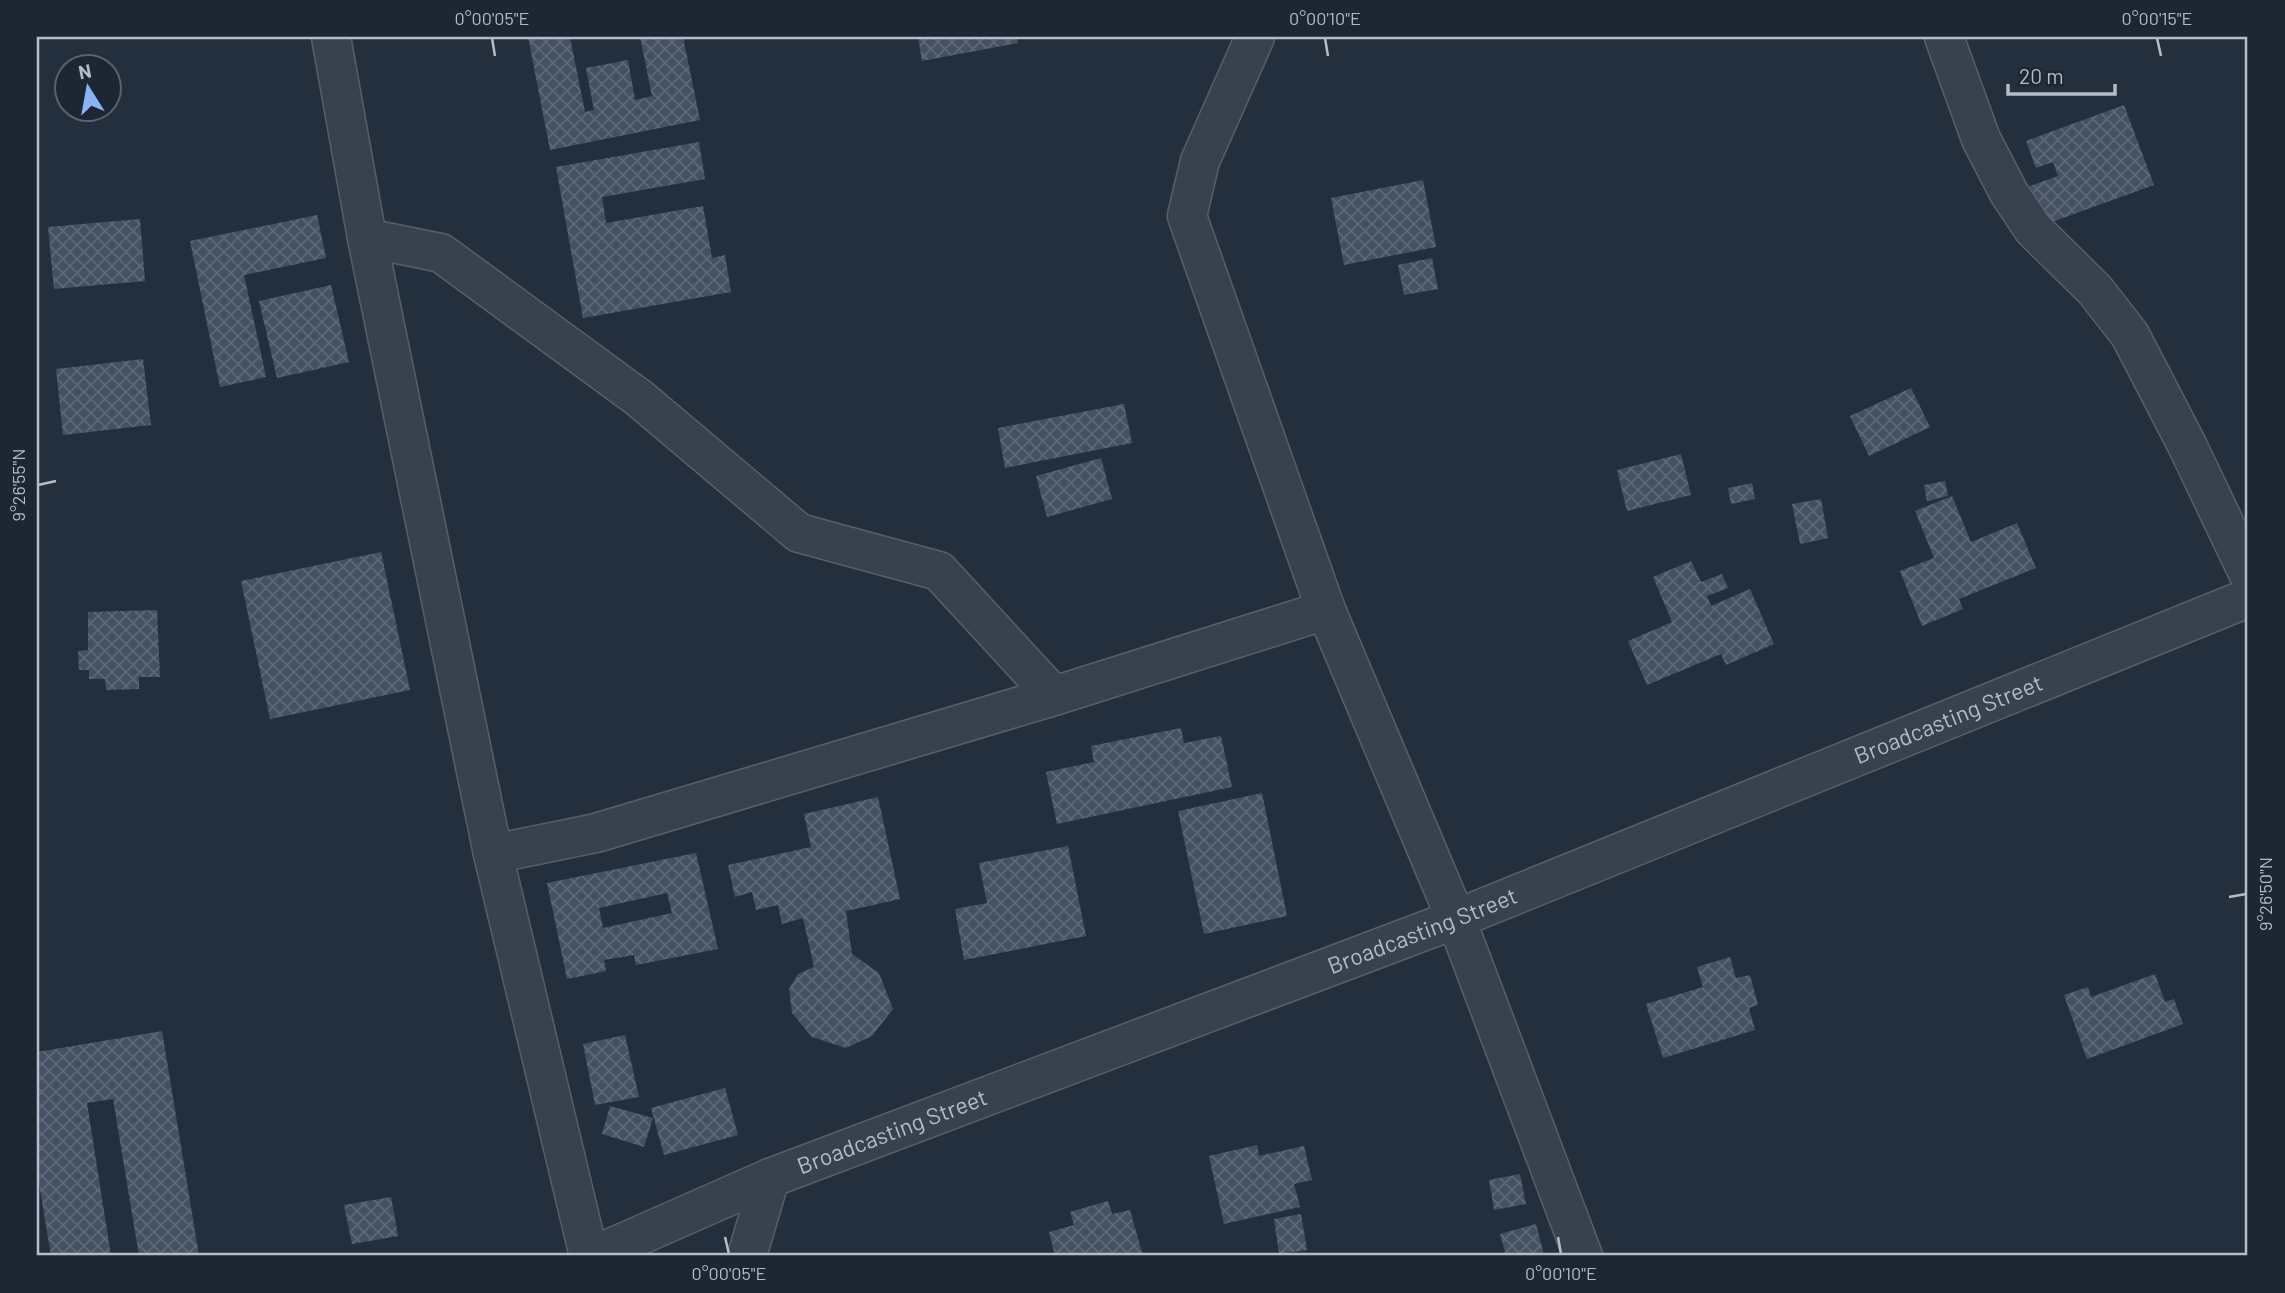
<svg xmlns="http://www.w3.org/2000/svg" width="2285" height="1293" font-family="Barlow,sans-serif">
<style>
.building{fill:url(#building-cross-hatch);fill-rule:evenodd}
.lines{fill:none;stroke-linecap:round;stroke-linejoin:round}
.minor-casing{stroke:#565f6c;stroke-width:41}
.minor{stroke:#38414e;stroke-width:38}
.ticks{fill:none;stroke:#b4bcc9;stroke-width:2.5}
.labels{text-anchor:middle;stroke-width:5;stroke-linejoin:round;paint-order:stroke}
.street-label{font-size:23px;fill:#b4bcc9;stroke:#1d2633}
.neatline{fill:none;stroke:#b4bcc9;stroke-width:2.5}
.ticks-label{font-size:18px;text-anchor:middle;fill:#b4bcc9}
</style>
<defs>
<pattern id="building-cross-hatch" width="8" height="8" patternUnits="userSpaceOnUse" patternTransform="scale(1.75)"><rect width="8" height="8" fill="#455162"/><path d="M0 0l8 8M0 8l8-8" fill="none" stroke="#5d6877"/></pattern>
</defs>
<rect width="100%" height="100%" fill="#242f3e"/>
<path class="building" d="M 528,37 L 570,37 L 585,112 L 594,110 L 586,68 L 628,60 L 635,100 L 652,96 L 640,37 L 683,37 L 700,120 L 550,150 Z
M 918,37 L 1017,37 L 1018,43 L 922,61 Z
M 2124,105 L 2154,185 L 2038,227 L 2024,188 L 2058,176 L 2053,162 L 2036,168 L 2026,141 Z
M 699,142 L 705,179 L 602,197 L 606,223 L 703,206 L 712,258 L 725,255 L 731,292 L 583,318 L 556,167 Z
M 1423,180 L 1436,247 L 1344,265 L 1331,198 Z
M 317,215 L 326,258 L 244,275 L 266,377 L 220,387 L 190,241 Z
M 140,219 L 145,281 L 54,289 L 48,227 Z
M 1432,258 L 1438,289 L 1404,295 L 1398,265 Z
M 331,285 L 349,362 L 277,378 L 259,301 Z
M 143,359 L 151,425 L 63,435 L 56,369 Z
M 1911,388 L 1930,427 L 1869,456 L 1850,416 Z
M 1124,404 L 1132,443 L 1005,468 L 998,428 Z
M 1681,454 L 1691,495 L 1627,511 L 1617,470 Z
M 1101,458 L 1112,499 L 1047,517 L 1036,476 Z
M 1945,481 L 1948,496 L 1927,501 L 1924,485 Z
M 1752,483 L 1755,499 L 1731,504 L 1728,488 Z
M 1952,496 L 1971,542 L 2017,523 L 2036,568 L 1959,599 L 1963,609 L 1922,626 L 1900,571 L 1934,558 L 1915,511 Z
M 1821,499 L 1828,538 L 1800,544 L 1792,504 Z
M 381,552 L 410,690 L 270,719 L 241,581 Z
M 1691,561 L 1701,582 L 1722,574 L 1728,588 L 1707,596 L 1711,606 L 1750,589 L 1774,644 L 1726,665 L 1721,654 L 1647,685 L 1628,641 L 1672,622 L 1653,577 Z
M 157,610 L 160,677 L 139,677 L 139,689 L 106,690 L 105,679 L 89,679 L 89,670 L 79,670 L 78,651 L 88,650 L 88,612 Z
M 1181,728 L 1184,743 L 1221,736 L 1232,787 L 1057,824 L 1046,772 L 1094,762 L 1091,746 Z
M 1262,793 L 1287,916 L 1204,934 L 1178,811 Z
M 878,797 L 900,899 L 846,911 L 852,954 L 879,973 L 893,1009 L 872,1036 L 846,1048 L 812,1037 L 792,1013 L 789,989 L 798,974 L 814,967 L 803,918 L 782,924 L 778,905 L 756,910 L 752,892 L 735,897 L 728,865 L 811,847 L 804,814 Z
M 1068,846 L 1086,936 L 964,960 L 955,909 L 987,903 L 979,863 Z
M 696,853 L 718,949 L 636,965 L 634,955 L 604,960 L 606,971 L 567,979 L 547,883 ZM 667,893 L 672,913 L 603,928 L 599,908 Z
M 1730,957 L 1736,978 L 1750,975 L 1758,1005 L 1749,1008 L 1755,1030 L 1663,1058 L 1646,1004 L 1703,987 L 1697,967 Z
M 2155,974 L 2165,1002 L 2174,999 L 2183,1024 L 2087,1059 L 2064,995 L 2088,987 L 2091,997 Z
M 162,1031 L 199,1256 L 139,1256 L 113,1099 L 87,1103 L 111,1256 L 51,1256 L 37,1171 L 37,1052 Z
M 625,1035 L 639,1097 L 595,1105 L 583,1044 Z
M 725,1088 L 738,1135 L 664,1155 L 651,1108 Z
M 610,1106 L 653,1118 L 644,1147 L 602,1134 Z
M 1257,1145 L 1259,1156 L 1304,1146 L 1312,1180 L 1294,1184 L 1300,1207 L 1224,1224 L 1209,1156 Z
M 1520,1174 L 1526,1204 L 1494,1210 L 1489,1180 Z
M 391,1197 L 398,1236 L 352,1244 L 344,1205 Z
M 1108,1201 L 1112,1214 L 1130,1210 L 1143,1256 L 1055,1256 L 1049,1232 L 1074,1225 L 1070,1212 Z
M 1301,1214 L 1307,1250 L 1279,1254 L 1274,1219 Z
M 1536,1224 L 1544,1255 L 1506,1256 L 1500,1234 Z"/>
<g class="lines">
<g class="minor-casing">
<g id="minor">
<path d="M 331,37 L 367,238 L 493,854 L 589,1256"/>
<path d="M 1255,37 L 1200,161 L 1187,216 L 1326,610 L 1456,919 L 1583,1256"/>
<path d="M 1944,37 L 1981,139 L 2009,193 L 2033,229 L 2095,290 L 2130,335 L 2187,445 L 2248,573"/>
<path d="M 367,238 L 441,253 L 639,398 L 799,533 L 939,571 L 1054,696"/>
<path d="M 493,854 L 596,833 L 1054,696 L 1326,610"/>
<path id="s1" d="M 593,1256 L 770,1178 L 1456,919 L 2248,598"/>
<path d="M 747,1256 L 770,1178"/>
</g>
</g>
<use href="#minor" class="minor"/>
</g>
<path class="ticks" d="M 492,38 L 495,56M 1325,38 L 1328,56M 2157,38 L 2161,56M 38,485 L 56,481M 2229,897 L 2246,894M 725,1237 L 729,1254M 1558,1237 L 1561,1254"/>
<g class="labels">
<g class="street-label">
<text dy="8" stroke="none"><textPath href="#s1" startOffset="1458">Broadcasting Street</textPath></text>
<text dy="8" stroke="none"><textPath href="#s1" startOffset="891">Broadcasting Street</textPath></text>
<text dy="8" stroke="none"><textPath href="#s1" startOffset="324">Broadcasting Street</textPath></text>
</g>
</g>
<rect width="2285" height="1293" fill="none" stroke="#1d2633" stroke-width="77"/>
<g transform="translate(88 88) rotate(349)"><circle r="33" fill="#1d2633" stroke="#59626f" stroke-width="2"/>
<path d="M0-5L12 26L0 18L-12 26Z" fill="#8ab4f8"/>
<text y="-10" font-size="19" font-weight="bold" text-anchor="middle" fill="#b4bcc9">N</text>
</g>
<path d="M2008 84v10h107v-10" fill="none" stroke="#b4bcc9" stroke-width="3.5"/>
<text x="2019" y="84" font-size="21" fill="#b4bcc9" stroke="#1d2633" stroke-width="5" paint-order="stroke">20 m</text>
<rect x="38" y="38" width="2208" height="1216" class="neatline"/>
<g class="ticks-label">
<text x="492" y="25">0°00'05"E</text>
<text x="1325" y="25">0°00'10"E</text>
<text x="2157" y="25">0°00'15"E</text>
<text transform="translate(19 485) rotate(-90)" y="6">9°26'55"N</text>
<text transform="translate(2266 894) rotate(-90)" y="6">9°26'50"N</text>
<text x="729" y="1280">0°00'05"E</text>
<text x="1561" y="1280">0°00'10"E</text>
</g>
</svg>
